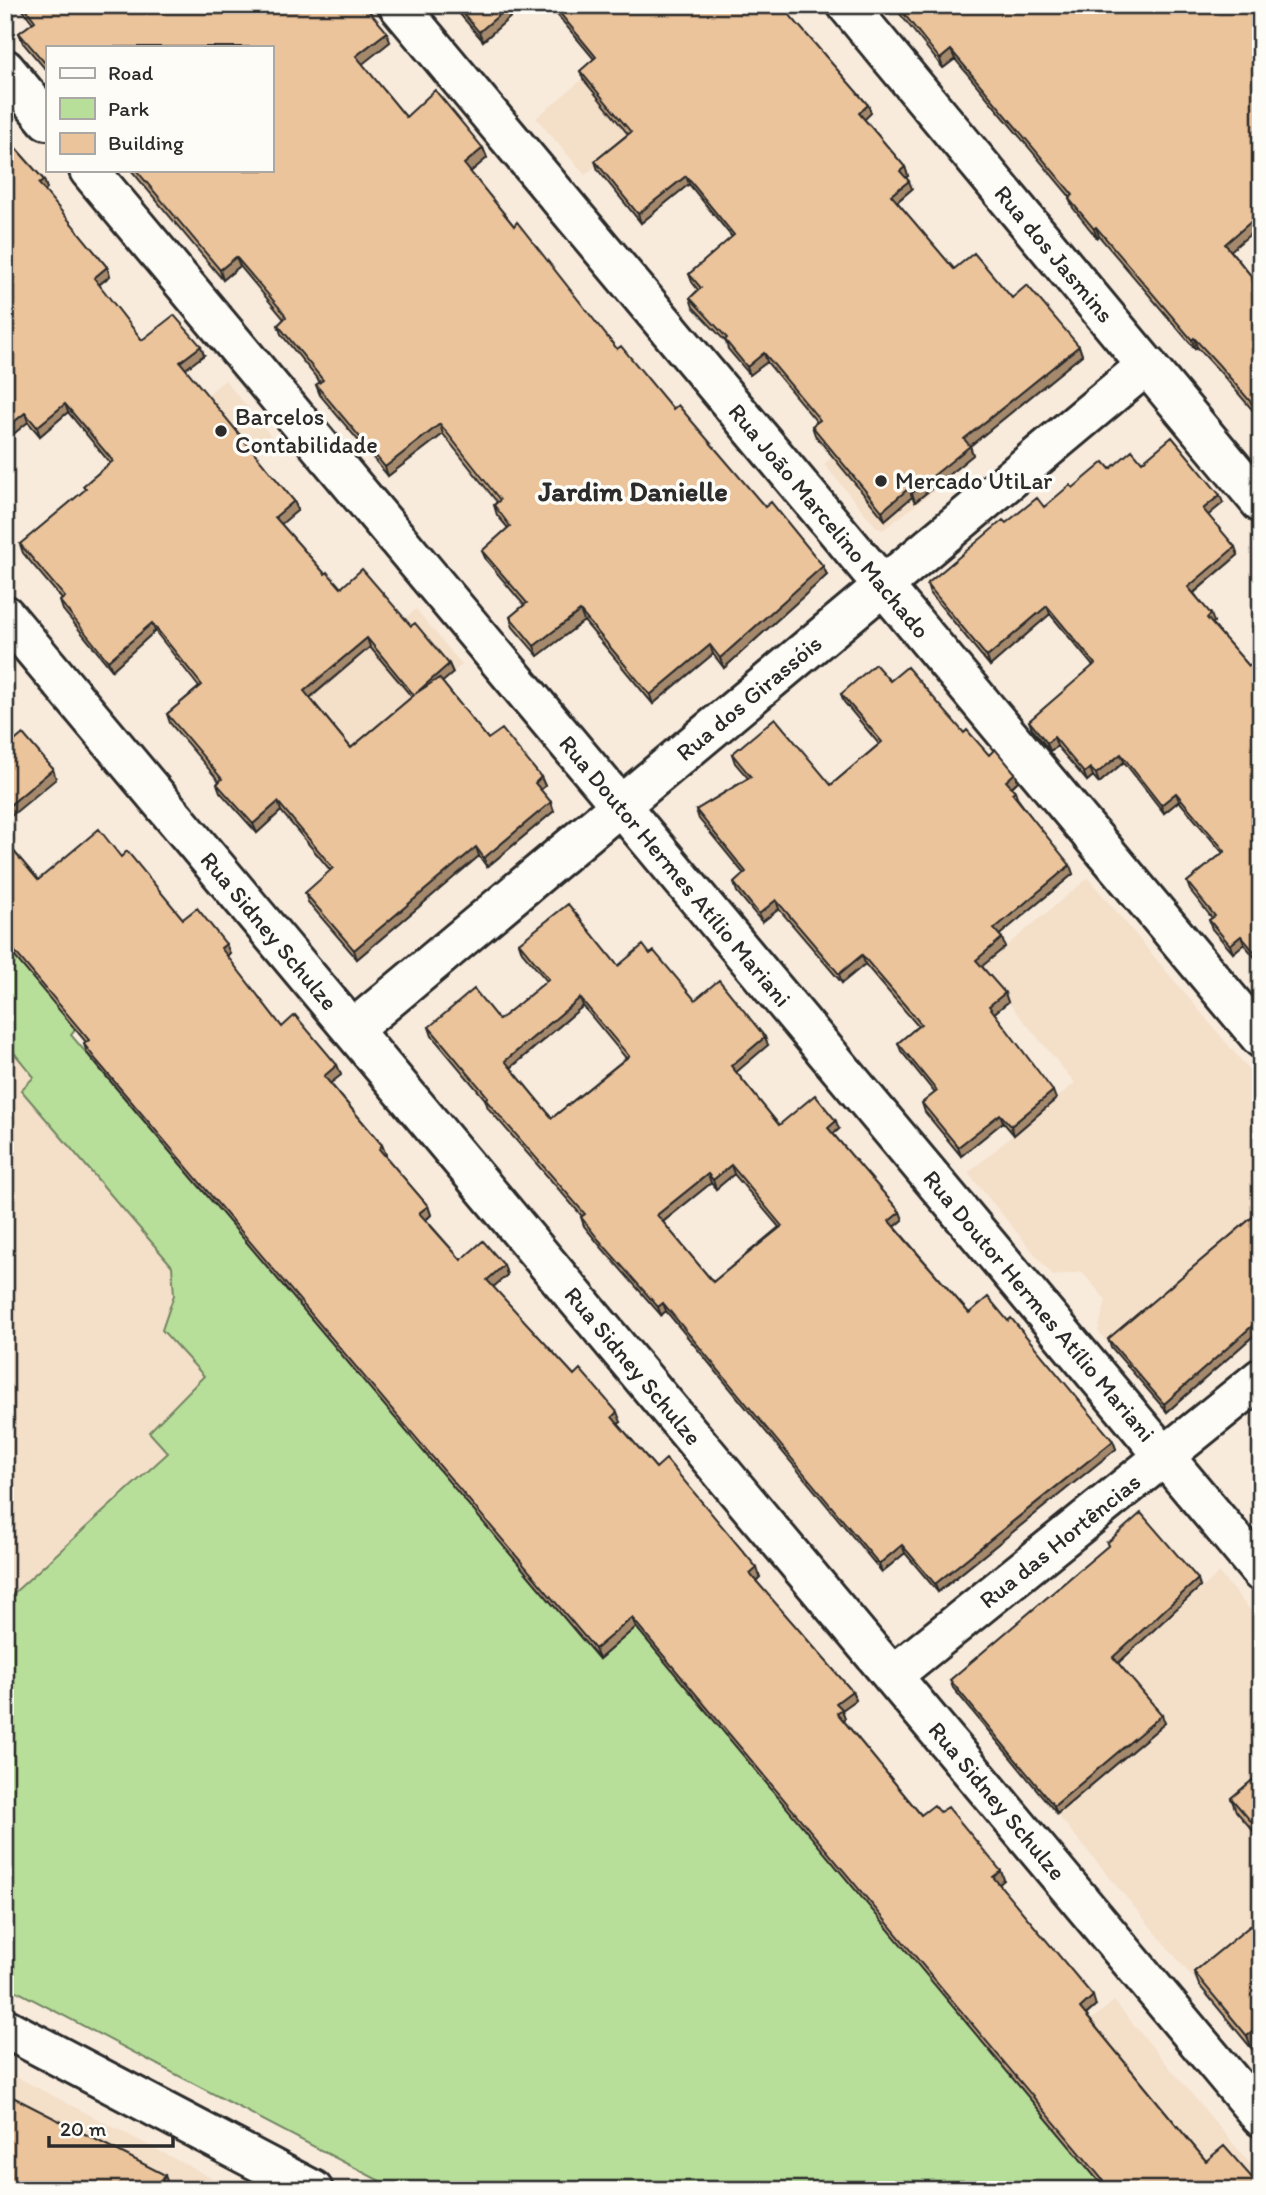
<svg xmlns="http://www.w3.org/2000/svg" width="1266" height="2195" font-family="Itim,sans-serif">
<style>
.built{fill:#f4dfc9}
.green{fill:#b8df9a;stroke:#728562;stroke-width:2}
.lines{fill:none;stroke-linecap:round;stroke-linejoin:round}
.minor-casing{stroke:#2b2b2b;stroke-width:44}
.major-casing{stroke:#2b2b2b;stroke-width:44}
.minor{stroke:#fdfcf7;stroke-width:38}
.major{stroke:#fdfcf7;stroke-width:38}
.wall{fill:#cba986;stroke:#2b2b2b;stroke-width:2;fill-rule:evenodd}
.shaded-wall{fill:#a5896d;stroke:#2b2b2b;stroke-width:2}
.building{fill:#ecc49c;stroke:#2b2b2b;stroke-width:2;fill-rule:evenodd}
.poi-dot{fill:#2b2b2b;stroke:#fdfcf7;stroke-width:2.5}
.labels{text-anchor:middle;stroke-width:7;stroke-linejoin:round;paint-order:stroke}
.street-label{font-size:24px;fill:#2b2b2b;stroke:#fdfcf7}
.poi-label{font-size:24px;fill:#2b2b2b;stroke:#fdfcf7;text-anchor:start}
.quarter-label{font-size:28px;font-weight:bold;fill:#2b2b2b;stroke:#fdfcf7}
</style>
<rect width="100%" height="100%" fill="#f8ebdc"/>
<filter id="ink" filterUnits="userSpaceOnUse"><feTurbulence type="fractalNoise" baseFrequency=".0143" numOctaves="2"/><feDisplacementMap in="SourceGraphic" scale="14" xChannelSelector="R" yChannelSelector="G"/><feConvolveMatrix kernelMatrix="1 2 1 2 8 2 1 2 1" color-interpolation-filters="sRGB"/></filter>
<g filter="url(#ink)">
<path class="built" d="M 643,29 L 690,86 L 585,175 L 536,118 Z
M 225,380 L 271,436 L 187,507 L 116,470 Z
M 880,418 L 938,488 L 883,530 L 877,528 L 824,464 Z
M 416,609 L 462,665 L 354,757 L 307,700 Z
M 1088,878 L 1261,1084 L 1261,1304 L 1111,1347 L 1098,1331 L 1106,1300 L 1082,1272 L 1053,1276 L 968,1173 L 1075,1083 L 980,968 Z
M 5,1012 L 296,1355 L 5,1610 Z
M 1219,1573 L 1261,1623 L 1261,2060 L 1057,1814 L 1123,1757 L 1116,1665 Z
M 1114,2001 L 1261,2177 L 1261,2190 L 1106,2190 L 1015,2082 Z
M 5,2071 L 235,2190 L 5,2190 Z"/>
<path class="green" d="M 5,945 L 76,1029 L 71,1035 L 598,1658 L 636,1627 L 1106,2190 L 397,2190 L 5,1985 L 5,1601 L 168,1453 L 149,1432 L 204,1376 L 162,1330 L 174,1295 L 172,1266 L 21,1090 L 34,1077 L 5,1042 Z"/>
<g class="lines">
<g class="minor-casing">
<path id="minor" d="M 398,5 L 1261,1038
M 847,5 L 1261,503
M 5,69 L 47,120
M 89,170 L 1261,1572
M 5,615 L 1261,2117
M 352,1030 L 1147,365
M 892,1676 L 1261,1378"/>
</g>
<g class="major-casing">
<path id="major" d="M 5,2028 L 313,2190"/>
</g>
<use href="#minor" class="minor"/>
<use href="#major" class="major"/>
</g>
<path class="wall" d="M 19,5 L 352,5 L 390,42 L 362,64 L 406,117 L 483,148 L 487,158 L 470,172 L 514,226 L 617,349 L 765,507 L 823,566 L 827,575 L 724,668 L 713,654 L 653,704 L 584,621 L 538,656 L 513,627 L 510,617 L 524,605 L 486,560 L 482,551 L 508,528 L 497,515 L 494,505 L 497,502 L 443,434 L 388,476 L 320,395 L 316,385 L 320,382 L 281,334 L 278,325 L 284,319 L 240,266 L 223,280 L 131,170 L 271,170 L 47,47 L 47,71 L 23,43 L 19,33 L 33,23 Z
M 452,5 L 524,5 L 483,41 Z
M 549,5 L 786,5 L 783,8 L 868,105 L 871,113 L 864,119 L 905,167 L 908,176 L 906,177 L 912,189 L 897,202 L 954,269 L 1012,298 L 1079,346 L 1082,355 L 970,446 L 973,455 L 915,502 L 912,497 L 885,520 L 815,435 L 812,426 L 817,422 L 767,362 L 750,375 L 728,349 L 726,342 L 693,307 L 690,298 L 698,290 L 692,282 L 689,274 L 732,237 L 689,184 L 641,223 L 598,170 L 595,161 L 628,134 L 583,79 L 580,71 L 594,59 Z
M 893,5 L 1261,5 L 1231,251 L 1261,288 L 1261,420 L 1221,373 L 1197,347 L 1195,349 L 1099,236 L 1097,238 L 1073,208 L 1069,199 L 1071,198 L 955,59 L 943,68 Z
M 5,136 L 44,180 L 47,189 L 44,191 L 107,267 L 110,276 L 99,285 L 142,340 L 204,355 L 185,369 L 294,501 L 298,510 L 281,524 L 325,574 L 341,588 L 411,626 L 449,664 L 453,673 L 442,682 L 488,739 L 541,777 L 545,786 L 540,790 L 554,811 L 487,867 L 479,856 L 357,959 L 308,902 L 305,893 L 331,871 L 281,811 L 257,833 L 220,792 L 217,784 L 219,781 L 170,723 L 167,714 L 199,687 L 155,631 L 112,670 L 63,610 L 60,601 L 62,599 L 23,553 L 20,544 L 85,490 L 83,486 L 110,463 L 68,412 L 40,436 L 28,422 L 5,441 ZM 370,647 L 412,697 L 351,748 L 310,698 Z
M 1142,462 L 1223,503 L 1208,515 L 1238,555 L 1194,593 L 1214,622 L 1212,624 L 1249,666 L 1261,655 L 1261,965 L 1244,944 L 1233,953 L 1212,929 L 1209,920 L 1212,918 L 1190,890 L 1187,882 L 1223,853 L 1179,801 L 1164,813 L 1124,762 L 1099,783 L 1093,776 L 1087,781 L 1057,746 L 1050,751 L 1032,729 L 1029,721 L 1093,666 L 1050,614 L 990,666 L 930,593 L 927,584 L 1006,523 L 1044,507 L 1073,488 L 1110,469 Z
M 890,681 L 964,733 L 1018,781 L 1012,787 L 1015,791 L 1018,799 L 1073,874 L 999,935 L 1005,947 L 982,966 L 1008,1002 L 994,1013 L 1056,1099 L 1014,1135 L 1003,1122 L 961,1156 L 925,1112 L 922,1103 L 935,1093 L 901,1051 L 898,1043 L 918,1026 L 865,964 L 842,983 L 779,909 L 762,922 L 737,892 L 734,883 L 744,874 L 699,819 L 696,810 L 748,778 L 735,763 L 732,754 L 831,785 L 879,744 L 844,702 L 841,694 Z
M 5,841 L 38,880 L 121,857 L 183,919 L 230,953 L 227,956 L 282,1027 L 337,1065 L 341,1075 L 330,1083 L 382,1145 L 386,1155 L 385,1156 L 428,1206 L 431,1215 L 426,1220 L 461,1260 L 504,1265 L 507,1275 L 493,1287 L 574,1375 L 621,1422 L 618,1424 L 656,1468 L 760,1577 L 756,1581 L 852,1691 L 856,1700 L 842,1710 L 845,1718 L 843,1720 L 921,1815 L 940,1812 L 1001,1871 L 1004,1880 L 999,1884 L 1096,2006 L 1086,2015 L 1206,2161 L 1261,2190 L 1106,2190 L 636,1627 L 599,1659 L 101,1070 L 87,1053 L 84,1044 L 86,1042 L 5,945 Z
M 519,943 L 618,966 L 650,954 L 695,1000 L 768,1045 L 736,1072 L 779,1125 L 839,1129 L 833,1134 L 900,1212 L 903,1220 L 895,1227 L 969,1313 L 1008,1321 L 1113,1441 L 1116,1449 L 938,1592 L 905,1553 L 882,1572 L 666,1311 L 661,1315 L 602,1248 L 584,1226 L 581,1217 L 582,1216 L 488,1108 L 485,1099 L 432,1036 L 429,1027 L 499,1020 L 547,981 L 522,952 ZM 583,1006 L 626,1058 L 552,1118 L 511,1068 ZM 734,1174 L 779,1227 L 713,1282 L 663,1222 L 711,1183 L 716,1189 Z
M 1261,1210 L 1261,1329 L 1167,1412 L 1111,1347 L 1108,1339 Z
M 1107,1543 L 1200,1587 L 1118,1663 L 1165,1723 L 1057,1814 L 953,1688 L 950,1680 L 1108,1546 Z
M 1261,1773 L 1261,1840 L 1236,1811 L 1231,1798 Z
M 1261,1917 L 1261,2041 L 1252,2049 L 1199,1985 L 1194,1972 Z"/>
<path class="shaded-wall" d="M 511,5 L 524,5 L 483,41 L 479,32 Z
M 387,32 L 390,42 L 360,66 L 356,56 Z
M 951,50 L 955,59 L 943,68 L 940,59 Z
M 868,105 L 871,113 L 862,122 L 859,113 Z
M 483,148 L 487,158 L 468,174 L 464,164 Z
M 905,167 L 908,176 L 903,179 L 900,171 Z
M 686,176 L 689,184 L 641,223 L 638,214 Z
M 44,180 L 47,189 L 42,193 L 39,184 Z
M 909,181 L 912,189 L 894,204 L 891,195 Z
M 1261,213 L 1261,225 L 1228,253 L 1225,244 Z
M 1096,227 L 1099,236 L 1097,238 L 1094,229 Z
M 236,257 L 240,266 L 223,280 L 220,270 Z
M 107,267 L 110,276 L 97,286 L 94,278 Z
M 1194,338 L 1197,347 L 1195,349 L 1192,340 Z
M 201,346 L 204,355 L 183,371 L 180,362 Z
M 1079,346 L 1082,355 L 970,446 L 973,455 L 915,502 L 912,493 L 964,439 Z
M 764,353 L 767,362 L 750,375 L 747,367 Z
M 65,404 L 68,412 L 40,436 L 37,427 Z
M 25,413 L 28,422 L 5,441 L 5,429 Z
M 440,424 L 443,434 L 388,476 L 385,467 Z
M 909,488 L 912,497 L 885,520 L 882,511 Z
M 1220,495 L 1223,503 L 1206,517 L 1203,509 Z
M 294,501 L 298,510 L 279,526 L 275,517 Z
M 1235,547 L 1238,555 L 1191,595 L 1188,587 Z
M 823,566 L 827,575 L 724,668 L 720,658 Z
M 1047,606 L 1050,614 L 990,666 L 987,657 Z
M 580,611 L 584,621 L 538,656 L 534,646 Z
M 1211,614 L 1214,622 L 1210,626 L 1207,618 Z
M 152,623 L 155,631 L 112,670 L 108,661 Z
M 367,638 L 370,647 L 307,700 L 304,691 Z
M 710,645 L 713,654 L 653,704 L 650,695 Z
M 449,664 L 453,673 L 418,703 L 415,694 Z
M 1054,737 L 1057,746 L 1050,751 L 1047,743 Z
M 1121,754 L 1124,762 L 1099,783 L 1096,774 Z
M 1090,768 L 1093,776 L 1087,781 L 1084,773 Z
M 53,769 L 56,779 L 5,821 L 5,809 Z
M 1015,773 L 1018,781 L 1009,789 L 1006,781 Z
M 541,777 L 545,786 L 538,792 L 535,783 Z
M 1176,793 L 1179,801 L 1164,813 L 1161,805 Z
M 278,802 L 281,811 L 257,833 L 253,824 Z
M 551,802 L 554,811 L 487,867 L 484,858 Z
M 476,847 L 479,856 L 357,959 L 354,950 Z
M 1070,865 L 1073,874 L 997,937 L 994,929 Z
M 776,900 L 779,909 L 762,922 L 759,914 Z
M 1241,936 L 1244,944 L 1233,953 L 1230,945 Z
M 1002,938 L 1005,947 L 980,968 L 976,960 Z
M 226,944 L 230,953 L 225,958 L 221,948 Z
M 862,955 L 865,964 L 842,983 L 839,974 Z
M 1005,993 L 1008,1002 L 992,1015 L 989,1006 Z
M 580,998 L 583,1006 L 509,1069 L 505,1061 Z
M 765,1037 L 768,1045 L 734,1074 L 731,1066 Z
M 337,1065 L 341,1075 L 327,1086 L 324,1076 Z
M 1053,1091 L 1056,1099 L 1014,1135 L 1011,1126 Z
M 1000,1114 L 1003,1122 L 961,1156 L 958,1147 Z
M 836,1121 L 839,1129 L 831,1136 L 828,1128 Z
M 382,1145 L 386,1155 L 382,1158 L 379,1149 Z
M 731,1165 L 734,1174 L 716,1189 L 713,1180 Z
M 708,1174 L 711,1183 L 660,1224 L 657,1215 Z
M 428,1206 L 431,1215 L 423,1222 L 419,1213 Z
M 900,1212 L 903,1220 L 892,1229 L 889,1221 Z
M 504,1265 L 507,1275 L 491,1289 L 487,1280 Z
M 663,1303 L 666,1311 L 661,1315 L 658,1307 Z
M 1261,1318 L 1261,1329 L 1167,1412 L 1164,1404 Z
M 617,1412 L 621,1422 L 615,1426 L 612,1417 Z
M 1113,1441 L 1116,1449 L 938,1592 L 935,1584 Z
M 902,1545 L 905,1553 L 882,1572 L 879,1564 Z
M 757,1568 L 760,1577 L 754,1583 L 750,1574 Z
M 1198,1579 L 1200,1587 L 1116,1665 L 1113,1657 Z
M 632,1618 L 636,1627 L 599,1659 L 595,1649 Z
M 852,1691 L 856,1700 L 842,1710 L 845,1718 L 840,1722 L 837,1713 L 836,1703 Z
M 1162,1715 L 1165,1723 L 1057,1814 L 1054,1806 Z
M 1001,1871 L 1004,1880 L 997,1886 L 993,1877 Z
M 1093,1996 L 1096,2006 L 1083,2017 L 1080,2008 Z
M 1261,2025 L 1261,2041 L 1252,2049 L 1247,2036 Z
M 165,2175 L 170,2190 L 157,2190 Z"/>
<path class="building" d="M 23,5 L 352,5 L 355,9 L 360,5 L 364,5 L 387,32 L 356,56 L 406,117 L 435,90 L 483,148 L 464,164 L 514,226 L 517,222 L 617,349 L 621,346 L 673,409 L 678,405 L 765,507 L 771,502 L 823,566 L 720,658 L 710,645 L 650,695 L 580,611 L 534,646 L 510,617 L 527,603 L 482,551 L 510,526 L 494,505 L 500,500 L 440,424 L 385,467 L 316,385 L 323,380 L 278,325 L 286,317 L 284,313 L 236,257 L 220,270 L 136,170 L 271,170 L 271,47 L 47,47 L 47,60 L 44,62 L 19,33 L 35,21 Z
M 456,5 L 511,5 L 479,32 Z
M 553,5 L 781,5 L 868,105 L 859,113 L 905,167 L 900,171 L 909,181 L 891,195 L 954,269 L 974,253 L 1012,298 L 1027,285 L 1079,346 L 964,439 L 970,446 L 912,493 L 909,488 L 882,511 L 812,426 L 820,420 L 764,353 L 747,367 L 725,340 L 727,338 L 690,298 L 701,288 L 689,274 L 734,235 L 686,176 L 638,214 L 595,161 L 631,132 L 580,71 L 596,57 Z
M 897,5 L 1261,5 L 1261,213 L 1225,244 L 1261,288 L 1261,414 L 1218,364 L 1194,338 L 1192,340 L 1096,227 L 1094,229 L 1069,199 L 1073,195 L 951,50 L 940,59 Z
M 5,136 L 44,180 L 39,184 L 107,267 L 94,278 L 142,340 L 174,315 L 201,346 L 180,362 L 294,501 L 275,517 L 325,574 L 327,572 L 341,588 L 362,569 L 411,626 L 415,623 L 449,664 L 415,694 L 439,678 L 488,739 L 502,729 L 541,777 L 535,783 L 551,802 L 484,858 L 476,847 L 354,950 L 305,893 L 333,868 L 278,802 L 253,824 L 217,784 L 222,779 L 167,714 L 202,685 L 152,623 L 108,661 L 60,601 L 65,597 L 20,544 L 86,489 L 83,486 L 113,461 L 65,404 L 37,427 L 25,413 L 5,429 ZM 367,638 L 414,695 L 351,748 L 304,691 Z
M 1172,437 L 1220,495 L 1203,509 L 1235,547 L 1188,587 L 1211,614 L 1207,618 L 1249,666 L 1261,655 L 1261,960 L 1241,936 L 1230,945 L 1209,920 L 1215,916 L 1187,882 L 1225,851 L 1176,793 L 1161,805 L 1121,754 L 1096,774 L 1090,768 L 1084,773 L 1054,737 L 1047,743 L 1029,721 L 1095,664 L 1047,606 L 987,657 L 927,584 L 1003,520 L 1006,523 L 1037,498 L 1044,507 L 1070,485 L 1073,488 L 1104,462 L 1110,469 L 1132,450 L 1142,462 Z
M 875,664 L 890,681 L 907,667 L 964,733 L 967,730 L 989,755 L 995,749 L 1015,773 L 1006,781 L 1015,791 L 1012,793 L 1070,865 L 994,929 L 1002,938 L 976,960 L 1005,993 L 989,1006 L 1053,1091 L 1011,1126 L 1000,1114 L 958,1147 L 922,1103 L 937,1091 L 898,1043 L 921,1024 L 862,955 L 839,974 L 776,900 L 759,914 L 734,883 L 746,872 L 696,810 L 751,777 L 732,754 L 775,718 L 831,785 L 882,742 L 841,694 Z
M 23,734 L 53,769 L 5,809 L 5,749 Z
M 99,829 L 121,857 L 127,851 L 183,919 L 197,908 L 226,944 L 221,948 L 282,1027 L 295,1015 L 337,1065 L 324,1076 L 382,1145 L 379,1149 L 428,1206 L 419,1213 L 461,1260 L 483,1241 L 504,1265 L 487,1280 L 574,1375 L 580,1369 L 617,1412 L 612,1417 L 656,1468 L 666,1459 L 757,1568 L 750,1574 L 852,1691 L 836,1703 L 842,1709 L 837,1713 L 921,1815 L 934,1805 L 940,1812 L 948,1807 L 1001,1871 L 993,1877 L 1093,1996 L 1080,2008 L 1206,2161 L 1224,2146 L 1261,2188 L 1261,2190 L 1111,2190 L 632,1618 L 595,1649 L 97,1061 L 84,1044 L 89,1040 L 5,940 L 5,841 L 38,880 Z
M 568,904 L 618,966 L 643,945 L 650,954 L 654,951 L 695,1000 L 719,980 L 765,1037 L 731,1066 L 779,1125 L 815,1095 L 836,1121 L 828,1128 L 900,1212 L 889,1221 L 969,1313 L 988,1297 L 1008,1321 L 1011,1318 L 1113,1441 L 935,1584 L 902,1545 L 879,1564 L 663,1303 L 658,1307 L 599,1240 L 581,1217 L 585,1214 L 485,1099 L 488,1097 L 429,1027 L 474,989 L 499,1020 L 549,979 L 519,943 ZM 580,998 L 629,1056 L 552,1118 L 505,1061 ZM 731,1165 L 782,1226 L 713,1282 L 657,1215 L 708,1174 L 713,1180 Z
M 1261,1210 L 1261,1318 L 1164,1404 L 1108,1339 Z
M 1141,1513 L 1198,1579 L 1113,1657 L 1162,1715 L 1054,1806 L 950,1680 L 1109,1545 L 1107,1543 Z
M 1261,1773 L 1261,1833 L 1231,1798 Z
M 1261,1917 L 1261,2025 L 1247,2036 L 1194,1972 Z
M 5,2093 L 165,2175 L 157,2190 L 5,2190 Z"/>
</g>
<g class="poi-dot">
<circle cx="221" cy="431" r="7"/>
<circle cx="881" cy="481" r="7"/>
</g>
<g class="labels">
<g class="street-label">
<text transform="translate(1054 254) rotate(50)" y="8">Rua dos Jasmins</text>
<text transform="translate(829 521) rotate(50)" y="8">Rua João Marcelino Machado</text>
<text transform="translate(749 698) rotate(-40)" y="8">Rua dos Girassóis</text>
<text transform="translate(675 871) rotate(50)" y="8">Rua Doutor Hermes Atílio Mariani</text>
<text transform="translate(269 931) rotate(50)" y="8">Rua Sidney Schulze</text>
<text transform="translate(1039 1306) rotate(50)" y="8">Rua Doutor Hermes Atílio Mariani</text>
<text transform="translate(633 1366) rotate(50)" y="8">Rua Sidney Schulze</text>
<text transform="translate(1060 1541) rotate(-39)" y="8">Rua das Hortências</text>
<text transform="translate(997 1801) rotate(50)" y="8">Rua Sidney Schulze</text>
</g>
<g class="poi-label">
<text x="235" y="425">Barcelos<tspan x="235" dy="28">Contabilidade</tspan></text>
<text x="895" y="489">Mercado UtiLar</text>
</g>
<g class="quarter-label">
<text x="633" y="501">Jardim Danielle</text>
</g>
</g>
<rect width="1266" height="2195" fill="none" stroke="#fdfcf7" stroke-width="28"/>
<rect x="14" y="14" width="1238" height="2167" fill="none" stroke="#2b2b2b" stroke-width="2.5" filter="url(#ink)"/>
<rect x="46" y="46" width="228" height="126" fill="#fdfcf7" stroke="#a9a8a5" stroke-width="2"/>
<rect x="60" y="68" width="35" height="10" fill="#fdfcf7" stroke="#a9a8a5" stroke-width="2"/>
<text x="108" y="80" font-size="21" fill="#2b2b2b">Road</text>
<rect x="60" y="98" width="35" height="21" fill="#b8df9a" stroke="#a9a8a5" stroke-width="2"/>
<text x="108" y="116" font-size="21" fill="#2b2b2b">Park</text>
<rect x="60" y="133" width="35" height="21" fill="#ecc49c" stroke="#a9a8a5" stroke-width="2"/>
<text x="108" y="150" font-size="21" fill="#2b2b2b">Building</text>
<path d="M49 2136v10h124v-10" fill="none" stroke="#2b2b2b" stroke-width="3.5"/>
<text x="60" y="2136" font-size="21" fill="#2b2b2b" stroke="#fdfcf7" stroke-width="5" paint-order="stroke">20 m</text>
</svg>
